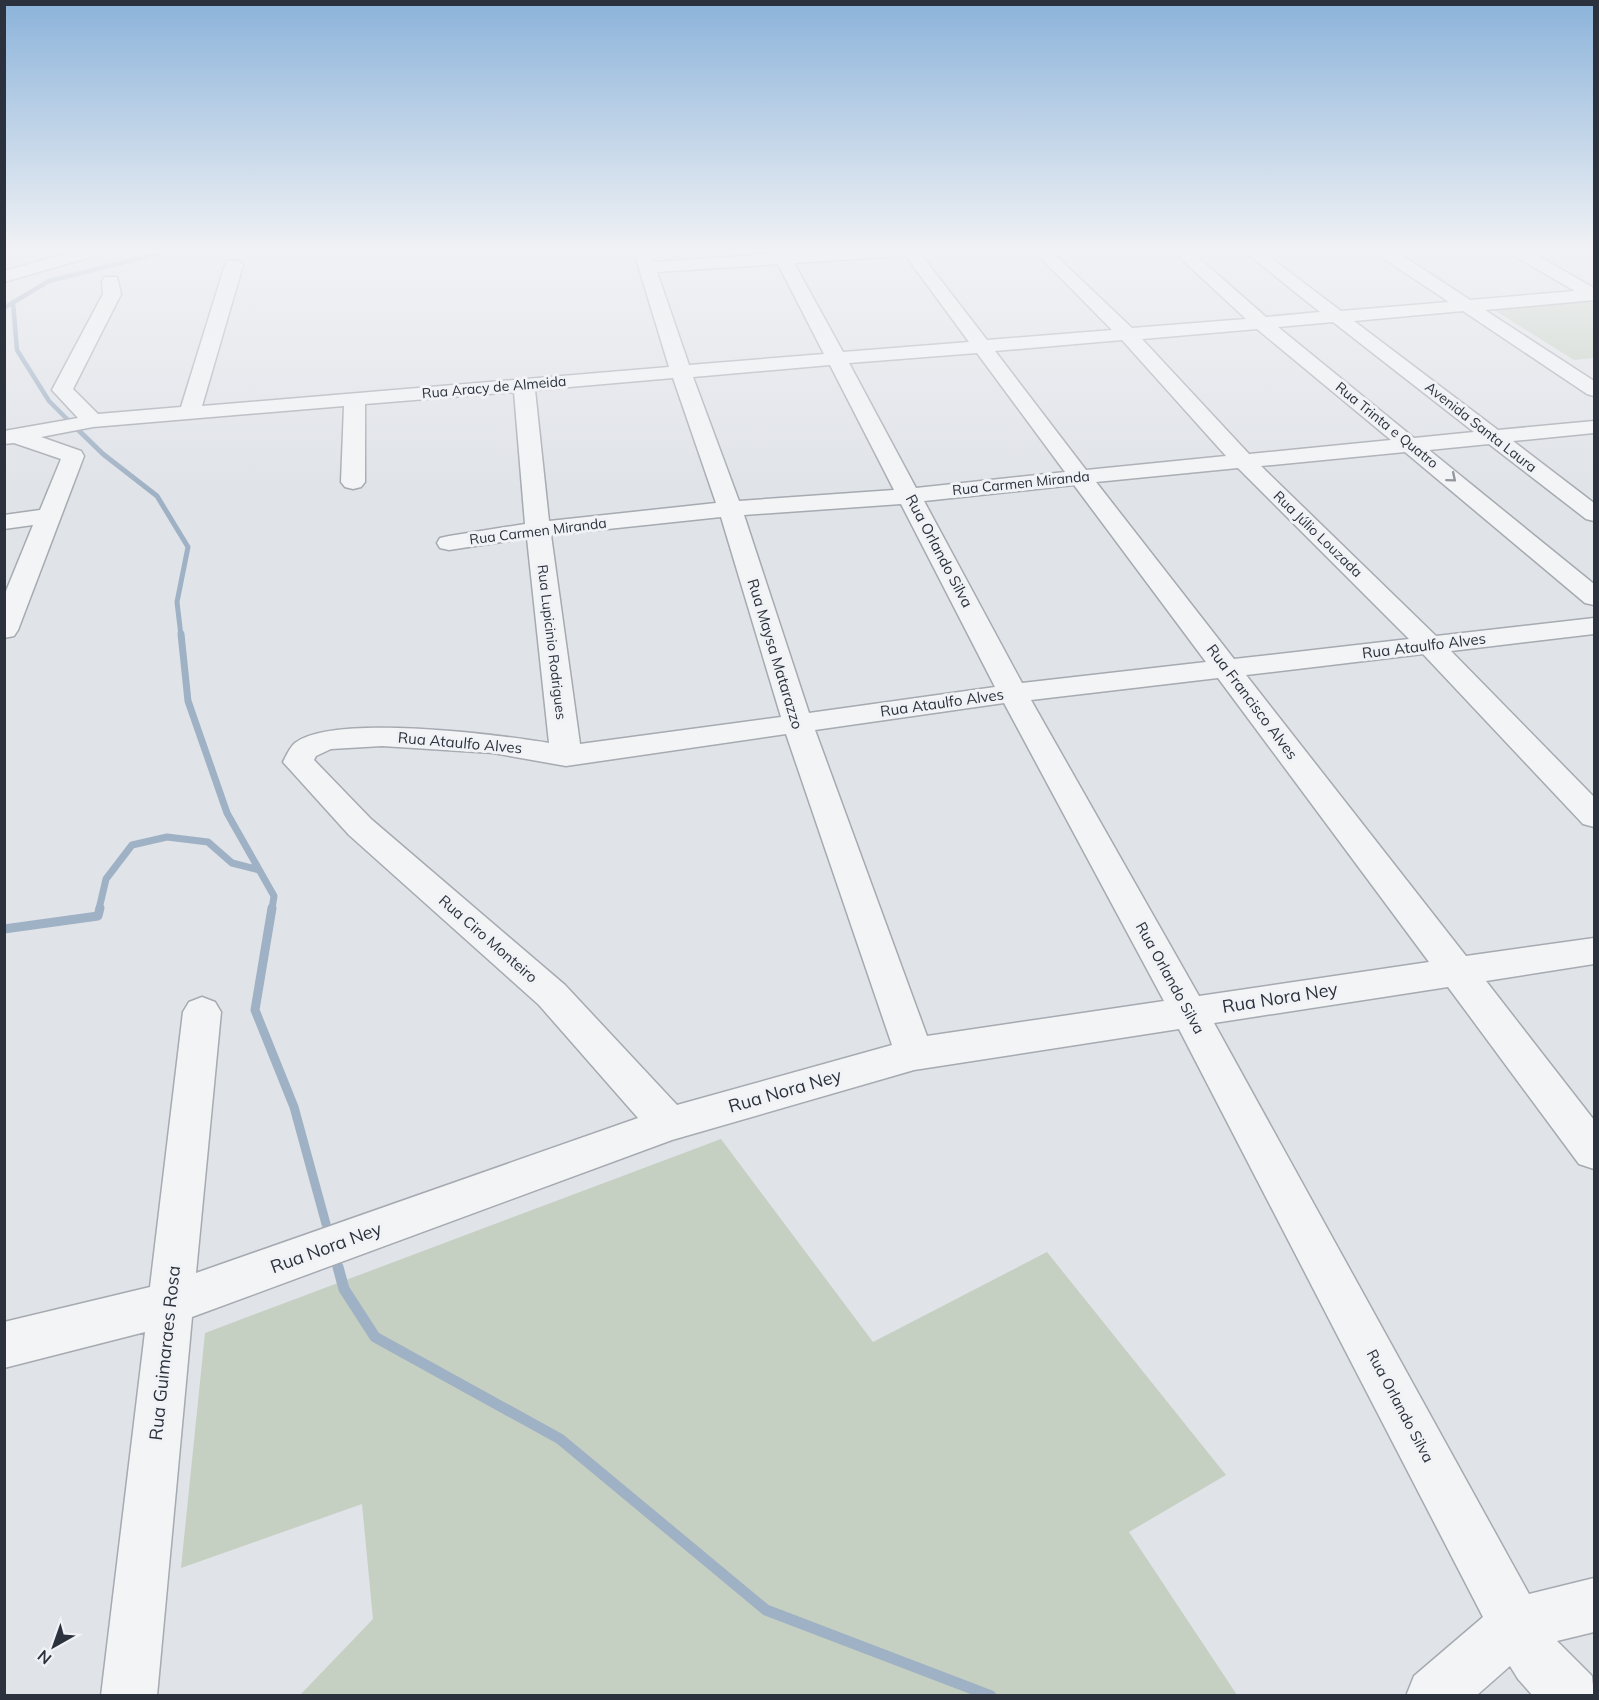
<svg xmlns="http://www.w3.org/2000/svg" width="1599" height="1700" font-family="Mulish,sans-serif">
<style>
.green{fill:#c6d0c2}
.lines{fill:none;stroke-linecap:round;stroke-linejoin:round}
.stream-far4{stroke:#9fb1c4;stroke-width:4.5}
.stream-far3{stroke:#9fb1c4;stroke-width:5}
.stream-far2{stroke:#9fb1c4;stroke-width:7}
.stream-far1{stroke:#9fb1c4;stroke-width:9}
.stream{stroke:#9fb1c4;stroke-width:11}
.minor-casing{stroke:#a6aab1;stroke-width:3}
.minor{fill:#f3f4f6;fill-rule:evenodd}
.oneway{stroke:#8f939a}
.labels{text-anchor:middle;stroke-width:6;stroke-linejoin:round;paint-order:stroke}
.far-street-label{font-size:14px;fill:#2b323d;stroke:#f0f2f5}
.street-label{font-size:15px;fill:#2b323d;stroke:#f0f2f5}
.near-street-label{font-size:18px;fill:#2b323d;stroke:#f0f2f5}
</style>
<rect width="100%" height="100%" fill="#e0e3e8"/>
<path class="green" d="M 1586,299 L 1594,304 L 1594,358 L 1574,360 L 1491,308 Z
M 721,1139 L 873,1342 L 1047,1252 L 1226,1475 L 1129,1532 L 1237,1695 L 300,1695 L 373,1619 L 362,1504 L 181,1568 L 205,1333 Z"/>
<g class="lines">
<path class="stream-far4" d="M 13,302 L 17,350 L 49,401 L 69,421
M 4,308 L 49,281 L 165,252"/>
<path class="stream-far3" d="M 68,420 L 103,454 L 157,496 L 188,547 L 177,602 L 181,636"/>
<path class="stream-far2" d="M 181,634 L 188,701 L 227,813 L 274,896 L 272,909
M 99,909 L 106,879 L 132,845 L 167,837 L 208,842 L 232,863 L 259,870"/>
<path class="stream-far1" d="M 272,908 L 255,1010 L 294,1107 L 326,1224
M 4,929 L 98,916 L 100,908"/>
<path class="stream" d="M 338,1267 L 344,1289 L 375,1337 L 560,1439 L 766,1610 L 991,1696"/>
<g class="minor-casing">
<path id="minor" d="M 71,252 L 96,252 L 94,256 L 4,282 L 4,271 Z
M 634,252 L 650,252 L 654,262 L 773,254 L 772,252 L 894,252 L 892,256 L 886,257 L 794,263 L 843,352 L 969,342 L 903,252 L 919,252 L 987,340 L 1112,330 L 1035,252 L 1052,252 L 1132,328 L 1246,319 L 1174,252 L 1192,252 L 1266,317 L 1320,312 L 1245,252 L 1263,252 L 1341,311 L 1449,302 L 1380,256 L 1378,252 L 1397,252 L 1470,300 L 1575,291 L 1514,256 L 1512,252 L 1531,252 L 1594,288 L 1594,300 L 1485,310 L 1594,381 L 1594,396 L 1587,394 L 1463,311 L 1354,321 L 1498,430 L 1594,421 L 1594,433 L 1513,441 L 1594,503 L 1594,521 L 1586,519 L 1489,444 L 1429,450 L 1594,584 L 1594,605 L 1585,603 L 1405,452 L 1261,466 L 1436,636 L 1594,618 L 1594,634 L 1451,651 L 1594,797 L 1594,827 L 1583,824 L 1423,654 L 1246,675 L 1466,956 L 1594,938 L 1594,964 L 1486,981 L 1594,1120 L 1594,1169 L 1579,1164 L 1448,987 L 1214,1023 L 1529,1594 L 1594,1578 L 1594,1632 L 1557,1641 L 1592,1676 L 1594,1696 L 1533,1696 L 1518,1679 L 1510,1666 L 1476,1696 L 1406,1696 L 1414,1676 L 1483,1617 L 1179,1029 L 914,1070 L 672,1140 L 192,1317 L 157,1696 L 101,1696 L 145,1332 L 4,1368 L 4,1322 L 150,1287 L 183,1012 L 189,1002 L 202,997 L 215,1002 L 221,1012 L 196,1273 L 638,1118 L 539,1005 L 349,835 L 283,762 C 286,756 290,747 295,743 C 333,713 500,735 549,743 L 527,538 L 449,550 L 440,548 L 437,543 L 440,538 L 449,536 L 525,524 L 514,392 L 365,404 L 365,482 L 361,487 L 353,489 L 345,487 L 341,482 L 344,406 L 93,427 L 41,437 L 81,451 L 84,456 L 18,630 L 14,636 L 4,638 L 4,596 L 33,525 L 4,529 L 4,515 L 40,510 L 61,459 L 14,443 L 4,444 L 4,431 L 78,418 L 52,390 L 103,294 L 102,281 L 105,277 L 117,277 L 121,294 L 73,389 L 98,414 L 181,407 L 225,265 L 228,261 L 240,261 L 243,265 L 202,406 L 669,367 ZM 778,264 L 824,354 L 689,365 L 657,272 ZM 1333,322 L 1474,432 L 1414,438 L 1278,327 ZM 1257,329 L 1391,440 L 1249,454 L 1142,339 ZM 1122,340 L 1226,456 L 1086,470 L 995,351 ZM 977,353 L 1065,472 L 916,488 L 849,363 ZM 830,365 L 894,490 L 739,501 L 693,377 ZM 673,378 L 716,503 L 549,521 L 535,390 ZM 1238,468 L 1409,639 L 1234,659 L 1096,482 ZM 1074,485 L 1206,662 L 1022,683 L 924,501 ZM 901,504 L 995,687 L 809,713 L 744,515 ZM 721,517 L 781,717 L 580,744 L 551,535 ZM 1218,678 L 1429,962 L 1199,996 L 1031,700 ZM 1004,703 L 1164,1001 L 927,1036 L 815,730 ZM 786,734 L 892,1045 L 677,1105 L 565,985 L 371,819 L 314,760 L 316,756 L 331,749 L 382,746 L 493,753 L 566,766 Z"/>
</g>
<use href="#minor" class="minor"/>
</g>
<defs><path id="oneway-chevron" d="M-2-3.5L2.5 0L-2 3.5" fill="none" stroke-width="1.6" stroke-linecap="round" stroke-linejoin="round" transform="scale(1.5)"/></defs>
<use class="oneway" href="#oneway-chevron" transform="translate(1452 478) rotate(40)"/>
<linearGradient id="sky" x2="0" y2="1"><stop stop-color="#8bb3da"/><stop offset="0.51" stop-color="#f1f2f5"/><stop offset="1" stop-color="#f1f2f5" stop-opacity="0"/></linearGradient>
<rect width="1599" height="490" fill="url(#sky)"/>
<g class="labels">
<g class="far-street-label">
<text transform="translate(494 387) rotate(-5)" y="5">Rua Aracy de Almeida</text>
<text transform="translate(1387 425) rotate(39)" y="5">Rua Trinta e Quatro</text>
<text transform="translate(1481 427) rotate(38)" y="5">Avenida Santa Laura</text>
<text transform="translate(1021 483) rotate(-6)" y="5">Rua Carmen Miranda</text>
<text transform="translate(538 531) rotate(-7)" y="5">Rua Carmen Miranda</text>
<text transform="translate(1318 534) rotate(44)" y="5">Rua Júlio Louzada</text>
<text transform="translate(552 642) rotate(83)" y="5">Rua Lupicinio Rodrigues</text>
</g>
<g class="street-label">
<text transform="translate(939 551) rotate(62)" y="5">Rua Orlando Silva</text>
<text transform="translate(1424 646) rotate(-7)" y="5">Rua Ataulfo Alves</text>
<text transform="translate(775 654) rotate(73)" y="5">Rua Maysa Matarazzo</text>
<text transform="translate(1252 702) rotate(53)" y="5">Rua Francisco Alves</text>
<text transform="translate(942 703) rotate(-8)" y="5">Rua Ataulfo Alves</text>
<text transform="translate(460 743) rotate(5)" y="5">Rua Ataulfo Alves</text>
<text transform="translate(488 939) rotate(41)" y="5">Rua Ciro Monteiro</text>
<text transform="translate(1170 978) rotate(61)" y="5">Rua Orlando Silva</text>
<text transform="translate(1400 1406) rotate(62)" y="5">Rua Orlando Silva</text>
</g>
<g class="near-street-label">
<text transform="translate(1280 998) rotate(-9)" y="6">Rua Nora Ney</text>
<text transform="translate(785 1091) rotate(-16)" y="6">Rua Nora Ney</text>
<text transform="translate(326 1248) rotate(-20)" y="6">Rua Nora Ney</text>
<text transform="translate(165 1353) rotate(-84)" y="6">Rua Guimaraes Rosa</text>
</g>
</g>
<rect width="1599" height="1700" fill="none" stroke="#2b323d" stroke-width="12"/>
<g transform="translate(54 1646) rotate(220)" stroke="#f0f2f5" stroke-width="4.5" paint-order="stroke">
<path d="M0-4.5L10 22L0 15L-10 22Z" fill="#2b323d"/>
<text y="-9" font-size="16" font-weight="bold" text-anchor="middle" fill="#2b323d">N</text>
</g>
</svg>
